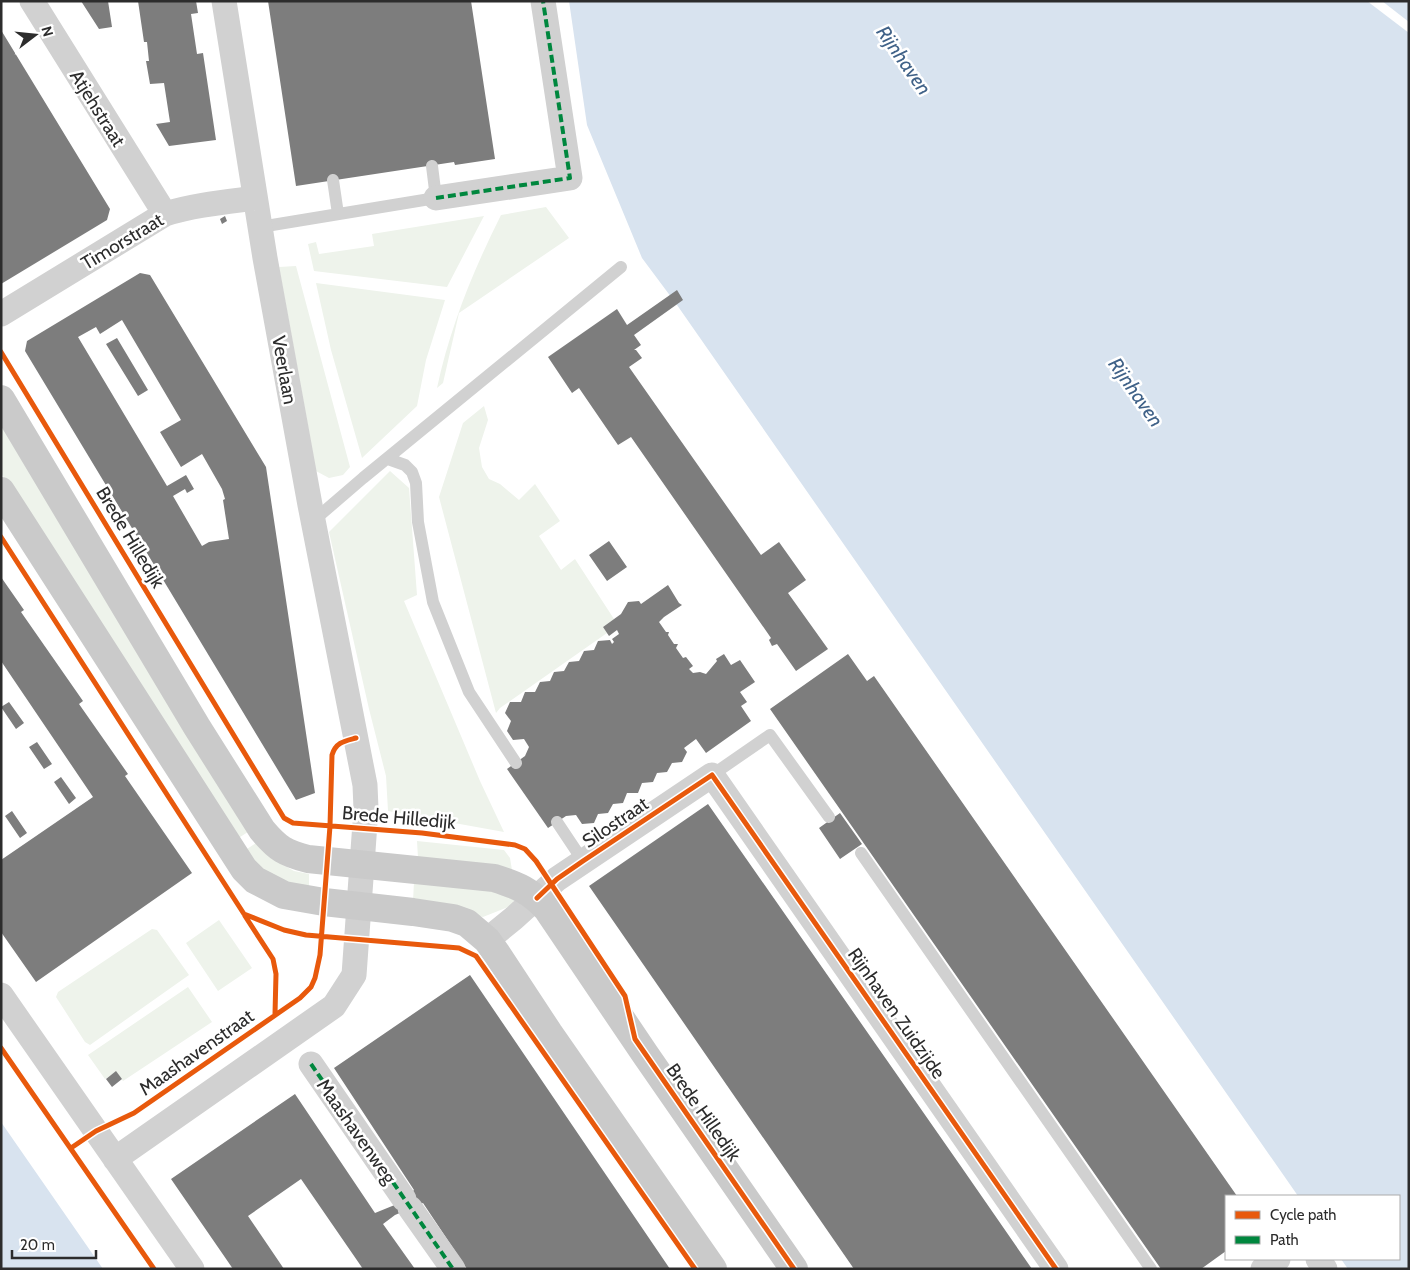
<svg xmlns="http://www.w3.org/2000/svg" width="1410" height="1270" font-family="Cabin,sans-serif">
<style>
.green{fill:#eef3eb}
.water{fill:#d8e3ef}
.pier{fill:#fff}
.building{fill:#7d7d7d;fill-rule:evenodd}
.lines{fill:none;stroke-linecap:round;stroke-linejoin:round}
.lane{stroke:#d1d1d1;stroke-width:12}
.street{stroke:#d1d1d1;stroke-width:25}
.secondary{stroke:#cacaca;stroke-width:28}
.quiet{stroke:#00873e;stroke-width:4;stroke-dasharray:8 4;stroke-linecap:butt}
.cycleway-casing{stroke:#fff;stroke-width:8}
.cycleway{stroke:#e8590c;stroke-width:5}
.labels{text-anchor:middle;stroke-width:5;stroke-linejoin:round;paint-order:stroke}
.street-label{font-size:19px;fill:#2c2c2c;stroke:#fff}
.water-label{font-size:20px;font-style:italic;fill:#406288;stroke:#fff}
</style>
<rect width="100%" height="100%" fill="#fff"/>
<path class="green" d="M 546,207 L 569,238 L 459,313 L 443,383 L 437,388 C 450,327 473,271 501,215 Z
M 484,216 L 447,287 L 314,271 L 308,244 L 316,242 L 319,254 L 374,246 L 372,234 Z
M 296,266 L 350,467 L 343,475 L 329,478 L 316,471 L 279,267 Z
M 316,283 L 445,300 L 426,360 L 417,406 L 362,458 L 331,350 Z
M 484,406 L 488,420 L 479,448 L 482,467 L 489,479 L 500,484 L 519,500 L 535,484 L 560,521 L 539,536 L 561,570 L 575,559 L 614,619 L 603,627 L 607,633 L 500,708 L 496,713 L 439,497 L 463,423 Z
M 1,416 L 251,830 L 237,839 L 1,473 Z
M 390,471 L 409,488 L 417,595 L 404,601 L 480,781 L 504,832 L 388,811 L 386,776 L 369,709 L 329,532 Z
M 259,841 L 271,858 L 294,871 L 309,874 L 309,891 L 270,879 L 244,851 Z
M 417,841 L 504,850 L 510,858 L 512,870 L 418,858 Z
M 414,882 L 508,891 L 514,900 L 513,905 L 483,917 L 413,901 Z
M 219,920 L 252,968 L 218,991 L 186,943 Z
M 152,929 L 157,930 L 189,975 L 90,1045 L 85,1042 L 56,997 L 58,992 Z
M 188,987 L 212,1022 L 123,1081 L 116,1072 L 105,1079 L 88,1055 Z"/>
<path class="water" d="M 569,1 L 1409,1 L 1409,1269 L 1348,1269 L 1341,1259 L 1399,1259 L 1399,1196 L 1298,1196 L 677,305 L 642,258 L 587,125 Z
M 1,1122 L 103,1269 L 1,1269 Z"/>
<path class="pier" d="M 1367,1 L 1382,1 L 1409,22 L 1409,33 Z"/>
<path class="building" d="M 81,1 L 108,1 L 112,27 L 99,29 Z
M 138,1 L 196,1 L 198,13 L 191,14 L 197,54 L 203,53 L 216,140 L 169,146 L 156,124 L 170,122 L 164,83 L 150,84 L 146,61 L 149,61 L 147,42 L 144,42 Z
M 268,1 L 471,1 L 495,159 L 455,165 L 454,162 L 296,186 Z
M 1,30 L 110,209 L 107,220 L 1,284 Z
M 225,216 L 227,221 L 222,224 L 220,219 Z
M 140,273 L 150,275 L 266,467 L 315,793 L 296,800 L 25,351 L 27,341 ZM 122,320 L 181,420 L 160,432 L 181,467 L 202,454 L 222,489 L 225,499 L 223,500 L 229,539 L 209,542 L 202,546 L 173,496 L 185,489 L 187,493 L 194,489 L 186,475 L 167,486 L 78,337 L 96,327 L 100,334 Z
M 677,290 L 683,300 L 634,335 L 641,345 L 634,350 L 636,350 L 642,358 L 629,367 L 761,555 L 779,542 L 806,580 L 788,593 L 828,649 L 796,671 L 777,644 L 772,646 L 769,640 L 771,638 L 631,437 L 618,445 L 579,388 L 572,393 L 548,357 L 617,309 L 627,325 Z
M 117,338 L 148,390 L 138,396 L 106,344 Z
M 609,541 L 627,567 L 607,581 L 589,555 Z
M 1,577 L 24,610 L 21,612 L 83,701 L 79,704 L 128,774 L 125,776 L 192,873 L 36,982 L 1,932 L 1,860 L 93,797 L 1,661 Z
M 668,585 L 679,603 L 682,605 L 664,617 L 659,622 L 666,632 L 669,632 L 668,635 L 674,644 L 678,644 L 676,648 L 683,658 L 686,657 L 693,666 L 689,669 L 693,673 L 700,672 L 706,674 L 717,661 L 716,659 L 724,654 L 731,665 L 740,660 L 755,682 L 740,692 L 747,702 L 741,706 L 751,721 L 706,753 L 696,739 L 684,748 L 687,752 L 682,762 L 672,763 L 667,772 L 657,773 L 653,782 L 642,783 L 638,793 L 627,793 L 623,803 L 613,804 L 608,813 L 598,814 L 594,823 L 582,824 L 576,815 L 566,816 L 548,828 L 507,769 L 525,756 L 529,747 L 524,739 L 513,740 L 507,731 L 511,721 L 505,713 L 510,702 L 521,702 L 525,692 L 535,692 L 540,682 L 550,681 L 554,672 L 564,671 L 569,662 L 579,661 L 584,651 L 594,650 L 598,641 L 610,640 L 612,644 L 614,642 L 612,639 L 619,634 L 617,630 L 609,636 L 603,627 L 621,614 L 628,602 L 639,601 L 641,604 Z
M 848,654 L 867,681 L 874,676 L 1237,1196 L 1226,1196 L 1226,1251 L 1201,1269 L 1161,1269 L 770,709 Z
M 9,702 L 24,723 L 16,729 L 1,707 Z
M 37,742 L 52,764 L 44,769 L 29,747 Z
M 61,777 L 76,798 L 69,804 L 54,782 Z
M 708,804 L 960,1165 L 1032,1269 L 854,1269 L 589,886 Z
M 12,811 L 27,833 L 20,838 L 5,816 Z
M 840,813 L 862,844 L 840,859 L 819,828 Z
M 470,975 L 670,1269 L 467,1269 L 423,1203 L 395,1215 L 383,1224 L 415,1269 L 363,1269 L 301,1179 L 248,1216 L 284,1269 L 233,1269 L 171,1179 L 295,1094 L 375,1213 L 402,1202 L 414,1190 L 334,1068 Z
M 116,1071 L 122,1079 L 112,1087 L 106,1079 Z"/>
<g class="lines">
<path class="lane" d="M 333,180 L 338,214
M 260,227 L 436,198 L 432,166
M 388,459 L 405,465 L 412,472 L 416,483 L 418,522 L 433,602 L 469,692 L 516,763
M 313,521 L 363,478 L 621,267
M 712,775 L 770,735 L 829,817
M 557,822 L 583,861
M 861,853 L 1151,1269"/>
<path class="street" d="M 32,1 L 165,214
M 436,198 L 570,178 L 543,1
M 1,314 L 165,214 C 194,205 225,202 255,198
M 487,940 L 514,918 L 557,879 L 712,775 L 1056,1269
M 1,995 L 192,1269
M 311,1064 L 404,1199
M 115,1159 L 334,1006 L 354,975 L 366,809 L 365,785 L 310,505 L 265,258 L 224,1
M 410,1208 L 453,1269
M 1318,1259 L 1325,1269
M 1263,1269 L 1278,1259"/>
<path class="secondary" d="M 1,399 L 197,727 L 262,830 C 278,849 285,853 308,859 L 494,878 C 517,885 531,891 547,909 L 645,1054 L 794,1269
M 1,491 L 244,869 L 255,880 L 284,895 L 324,902 L 413,912 L 453,918 L 467,923 L 487,940 L 497,954 L 549,1033 L 713,1269"/>
<path class="quiet" d="M 436,198 L 570,178 L 543,1
M 311,1064 L 453,1269"/>
<g class="cycleway-casing">
<path id="cycleway" d="M 1,352 L 284,818 L 293,823 L 422,833 L 515,845 L 525,849 L 536,861 L 625,996 L 635,1039 L 794,1269
M 1,537 L 244,914 L 284,930 L 306,935 L 459,948 L 476,956 L 695,1269
M 537,898 L 557,879 L 583,861 L 712,775 L 1056,1269
M 245,916 L 273,959 L 276,974 L 275,1014
M 1,1048 L 154,1269
M 71,1148 L 96,1131 L 134,1113 L 300,998 L 311,987 L 315,978 L 320,955 L 330,826 L 332,755 C 336,742 345,741 356,738"/>
</g>
<use href="#cycleway" class="cycleway"/>
</g>
<g class="labels">
<g class="street-label">
<text transform="translate(98 108) rotate(58)" y="7">Atjehstraat</text>
<text transform="translate(122 241) rotate(-31)" y="7">Timorstraat</text>
<text transform="translate(285 370) rotate(80)" y="7">Veerlaan</text>
<text transform="translate(131 537) rotate(59)" y="7">Brede Hilledijk</text>
<text transform="translate(399 817) rotate(5)" y="7">Brede Hilledijk</text>
<text transform="translate(615 822) rotate(-34)" y="7">Silostraat</text>
<text transform="translate(897 1013) rotate(55)" y="7">Rijnhaven Zuidzijde</text>
<text transform="translate(196 1052) rotate(-35)" y="7">Maashavenstraat</text>
<text transform="translate(704 1112) rotate(55)" y="7">Brede Hilledijk</text>
<text transform="translate(357 1131) rotate(55)" y="7">Maashavenweg</text>
</g>
<g class="water-label">
<text transform="translate(904 60) rotate(55)" y="7">Rijnhaven</text>
<text transform="translate(1136 392) rotate(55)" y="7">Rijnhaven</text>
</g>
</g>
<rect width="1410" height="1270" fill="none" stroke="#2c2c2c" stroke-width="5"/>
<rect x="1225" y="1195" width="175" height="65" fill="#ffffff" stroke="#ababab"/>
<rect x="1235" y="1211" width="25" height="8" fill="#e8590c" stroke="#ababab"/>
<text x="1270" y="1220" font-size="15" fill="#2c2c2c">Cycle path</text>
<rect x="1235" y="1236" width="25" height="8" fill="#00873e" stroke="#ababab"/>
<text x="1270" y="1245" font-size="15" fill="#2c2c2c">Path</text>
<g transform="translate(35 35) rotate(74)" stroke="#ffffff" stroke-width="4" paint-order="stroke">
<path d="M0-4L9 19L0 12L-9 19Z" fill="#2c2c2c"/>
<text y="-8" font-size="14" font-weight="bold" text-anchor="middle" fill="#2c2c2c">N</text>
</g>
<path d="M12 1250v8h84v-8" fill="none" stroke="#2c2c2c" stroke-width="2.5"/>
<text x="20" y="1250" font-size="15" fill="#2c2c2c" stroke="#ffffff" stroke-width="4" paint-order="stroke">20 m</text>
</svg>
